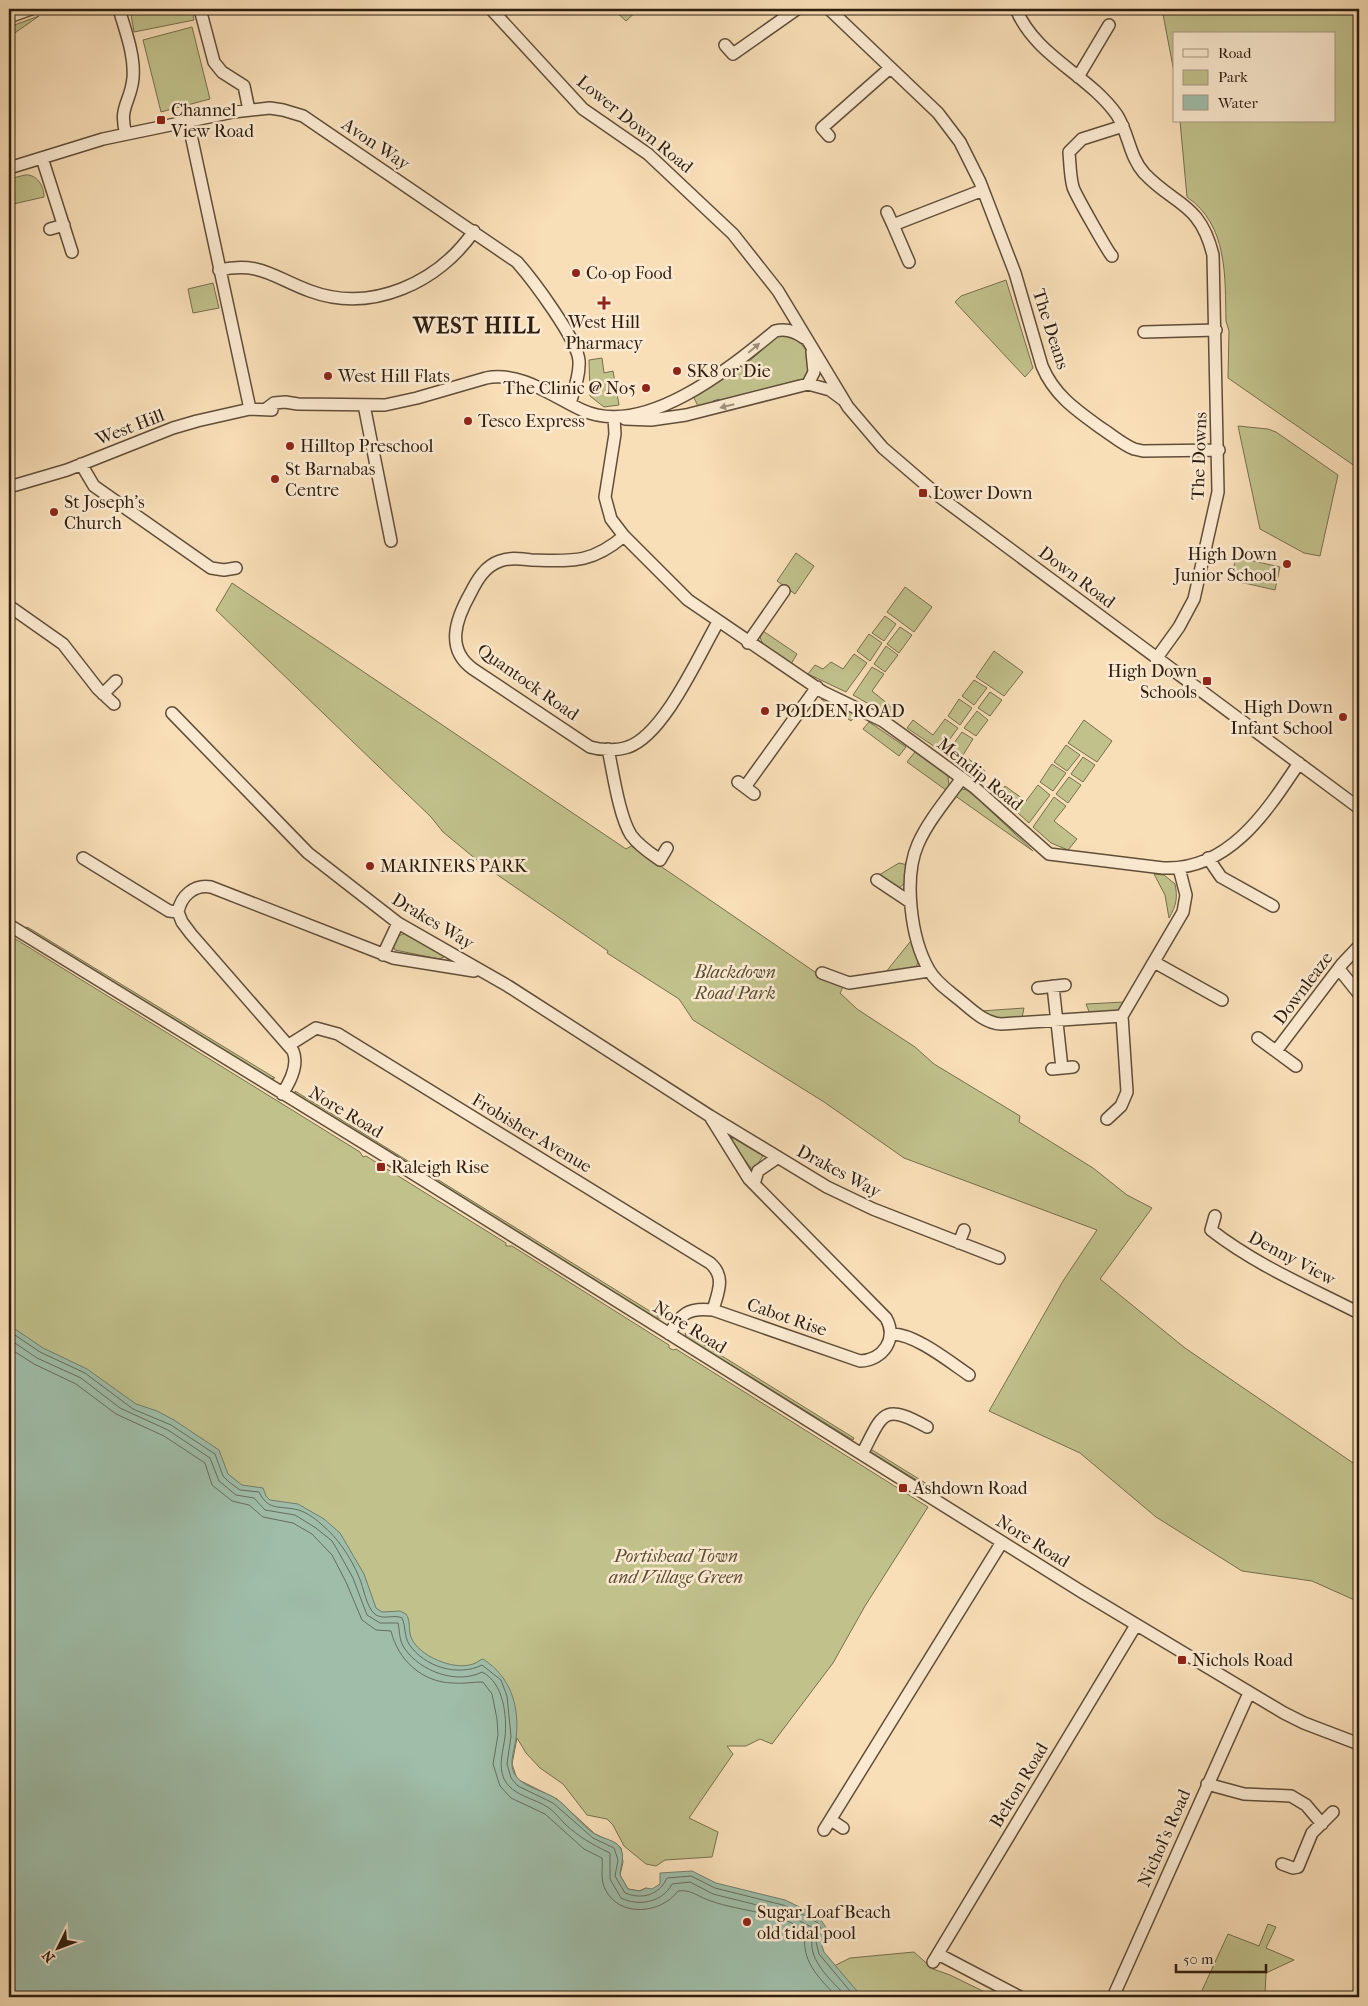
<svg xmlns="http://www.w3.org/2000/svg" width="1368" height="2006" font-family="'IM FELL French Canon',serif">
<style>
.green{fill:#c1c18c;stroke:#776f4e}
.water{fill:#9fbda9;stroke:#717d6b}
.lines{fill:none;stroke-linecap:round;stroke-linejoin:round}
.shore{stroke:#666d5c;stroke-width:1}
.minor-casing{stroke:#604e39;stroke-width:14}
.minor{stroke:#fbead1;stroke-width:11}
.oneway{fill:#9e8e7a}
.poi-dot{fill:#8f2418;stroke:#fbead1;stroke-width:2}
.labels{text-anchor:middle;stroke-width:5;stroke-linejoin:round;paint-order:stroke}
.poi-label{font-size:18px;fill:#2d1d0f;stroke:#fbead1;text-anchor:start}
.street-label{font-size:18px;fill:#2d1d0f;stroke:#fbead1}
.park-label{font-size:18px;font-style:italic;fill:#594e34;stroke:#fbead1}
.district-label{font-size:22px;font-weight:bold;letter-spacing:1px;fill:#2d1d0f;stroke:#fbead1}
</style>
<rect width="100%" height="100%" fill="#f9dfb8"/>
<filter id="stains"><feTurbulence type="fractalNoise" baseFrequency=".004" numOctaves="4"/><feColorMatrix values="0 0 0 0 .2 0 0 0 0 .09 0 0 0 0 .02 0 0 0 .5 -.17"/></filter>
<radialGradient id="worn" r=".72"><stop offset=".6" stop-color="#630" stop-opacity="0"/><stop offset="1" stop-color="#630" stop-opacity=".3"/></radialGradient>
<path class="green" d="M 130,9 L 192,9 L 194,20 L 134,32 Z
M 613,9 L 639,9 L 626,21 Z
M 1162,9 L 1359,9 L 1359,469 L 1228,378 L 1229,331 L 1226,321 C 1225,277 1228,225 1187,197 L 1180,121 L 1334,121 L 1334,34 L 1174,34 L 1174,72 Z
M 39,16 L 9,37 L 9,27 Z
M 192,27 L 210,99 L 161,112 L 143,40 Z
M 25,175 C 37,174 44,186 44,197 L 9,205 L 9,179 Z
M 1006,280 L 1033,368 L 1025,377 L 955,302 L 961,296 Z
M 213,283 L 219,308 L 193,313 L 188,289 Z
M 778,336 C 798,333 806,348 812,364 L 805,378 L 721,403 L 719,399 L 713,401 L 713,404 L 698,406 L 694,398 L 696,395 L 746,364 Z
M 602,358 L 604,373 L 613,371 L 619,405 L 604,407 L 590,396 L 589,360 Z
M 1238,426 L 1268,429 L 1276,432 L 1338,475 L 1320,556 L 1304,553 L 1260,529 Z
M 796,553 L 814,566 L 795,594 L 777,581 Z
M 1236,557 L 1280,567 L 1275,590 L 1231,580 Z
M 232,583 L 626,849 L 631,846 L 640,852 L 831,983 L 843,987 L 840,993 L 857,1009 L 915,1047 L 934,1064 L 1020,1116 L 1019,1122 L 1093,1168 L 1127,1195 L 1152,1208 L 1100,1279 L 1185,1348 L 1359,1467 L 1359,1602 L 1312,1581 L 1242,1571 L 1156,1517 L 1080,1453 L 989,1411 L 1063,1281 L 1097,1230 L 904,1158 L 824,1102 L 693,1020 L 679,999 L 607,953 L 608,951 L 483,865 L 443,832 L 431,817 L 216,610 Z
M 905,587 L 932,607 L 914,632 L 887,612 Z
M 885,616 L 896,624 L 884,641 L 872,633 Z
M 900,627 L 912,635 L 899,653 L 887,644 Z
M 763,631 L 797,654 L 791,664 L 763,645 L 760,637 Z
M 869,634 L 882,643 L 870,661 L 857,651 Z
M 886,646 L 898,655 L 885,672 L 874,664 Z
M 994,651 L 1023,672 L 1004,696 L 976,677 Z
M 854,654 L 867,663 L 846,692 L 808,674 L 815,665 L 823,669 L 831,662 L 843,669 Z
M 872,667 L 884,674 L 872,691 L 893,708 L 888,715 L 853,695 Z
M 974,680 L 987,688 L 974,705 L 962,696 Z
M 990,692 L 1002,700 L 990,716 L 978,708 Z
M 821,699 L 828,700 L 856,715 L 851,721 Z
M 959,699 L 972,708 L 960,725 L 948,716 Z
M 977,711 L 988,720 L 976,736 L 964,728 Z
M 945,719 L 958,728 L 941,751 L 907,728 L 913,720 L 933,735 Z
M 1084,720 L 1112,741 L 1097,762 L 1068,743 Z
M 869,722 L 906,747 L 899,756 L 863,729 Z
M 962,732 L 973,739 L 963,755 L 985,771 L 979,780 L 946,754 Z
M 1066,745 L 1080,755 L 1067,771 L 1054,762 Z
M 915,752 L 948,776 L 949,786 L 946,790 L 907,762 Z
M 1083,757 L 1095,765 L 1083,782 L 1071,774 Z
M 1052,764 L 1066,773 L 1053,791 L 1040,782 Z
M 1069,777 L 1081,785 L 1068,803 L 1056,794 Z
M 1038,785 L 1050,795 L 1029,823 L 998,795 L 1005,786 L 1026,801 Z
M 962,789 L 967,790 L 977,798 L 1033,851 L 954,795 Z
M 1054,797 L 1066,806 L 1054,821 L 1077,839 L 1068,850 L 1051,843 L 1033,827 Z
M 899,863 L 908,865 L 906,882 L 898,889 L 878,878 L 879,875 Z
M 1154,874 L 1164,875 L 1175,884 C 1178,898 1176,906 1169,918 L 1165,895 Z
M 26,927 L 29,928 L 275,1078 L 270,1079 L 24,929 Z
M 406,933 L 444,954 L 444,957 L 439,959 L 395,950 L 393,946 L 398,936 Z
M 9,935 L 360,1152 L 363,1157 L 366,1156 L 506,1243 L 506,1246 L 512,1246 L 669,1345 L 669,1348 L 673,1350 L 676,1349 L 928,1507 L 865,1606 L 833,1663 L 772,1744 L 760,1739 L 746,1746 L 727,1746 L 733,1754 L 689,1818 L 718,1832 L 712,1857 L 665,1860 L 656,1866 L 646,1864 L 624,1846 L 613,1825 L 607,1819 L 587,1815 L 563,1784 L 540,1768 L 526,1753 L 517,1738 L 512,1764 L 517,1779 L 557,1799 L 595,1834 L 617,1844 L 621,1848 L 623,1862 L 620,1875 L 628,1889 L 639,1891 L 646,1888 L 655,1897 L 9,1887 Z
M 914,937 C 923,973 919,968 885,973 Z
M 1125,1002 L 1120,1010 L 1090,1014 L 1086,1004 Z
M 1024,1008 L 1022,1018 L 996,1018 L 981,1011 Z
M 295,1091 L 661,1318 L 656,1318 L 295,1094 Z
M 733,1138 L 763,1156 L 753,1171 L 731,1141 Z
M 685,1333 L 854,1438 L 853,1440 L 686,1337 Z
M 869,1448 L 927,1484 L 926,1486 L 871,1452 Z
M 1268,1924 L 1276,1927 L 1266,1948 L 1294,1960 L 1266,1973 L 1265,1995 L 1261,1997 L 1199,1997 L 1228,1934 L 1259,1946 Z
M 914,1952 L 933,1969 L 950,1975 L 995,1997 L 862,1997 L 834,1966 L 850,1958 Z"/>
<path class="water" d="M 9,1325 L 43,1348 L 87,1369 L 136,1404 L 157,1411 L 174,1420 L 219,1450 L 228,1474 L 242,1485 L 263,1488 L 266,1496 L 270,1500 L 298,1504 L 324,1519 L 340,1533 L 364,1574 L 376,1608 L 382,1612 L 400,1611 L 406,1614 C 411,1621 408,1629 411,1637 C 418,1656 454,1671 473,1664 C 477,1663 479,1660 483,1659 C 511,1677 520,1707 516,1739 C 514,1751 508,1766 516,1776 C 523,1787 544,1791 555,1798 C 570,1808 580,1825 595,1834 C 603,1839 617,1840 621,1849 C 625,1859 620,1866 620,1875 L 628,1889 L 640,1891 L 646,1888 L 652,1889 L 660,1884 L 660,1873 L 692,1871 L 716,1883 L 785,1900 L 810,1912 L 821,1920 L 827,1929 L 821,1943 L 824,1952 L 862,1997 L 9,1997 Z"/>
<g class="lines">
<path class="shore" d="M 9,1331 L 40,1352 L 85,1373 L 133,1409 L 171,1425 L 215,1454 L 223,1476 L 229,1482 L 240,1490 L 259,1492 C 268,1510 277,1506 294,1509 C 303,1510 315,1518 321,1524 C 338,1538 350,1556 359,1577 C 364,1588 366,1608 376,1615 C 385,1620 394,1614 402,1618 C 406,1627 404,1636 409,1644 C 424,1667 458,1677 482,1665 L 501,1680 L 507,1696 L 511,1736 L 507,1764 L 511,1778 L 518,1786 L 553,1803 L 593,1838 L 614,1848 L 618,1860 L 615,1876 L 625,1893 C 643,1900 659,1895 667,1878 L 691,1876 L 715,1888 L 783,1905 L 808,1917 L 818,1923 L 822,1930 L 816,1942 L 819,1954 L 855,1997
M 9,1339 L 37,1358 L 81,1378 L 120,1408 L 168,1430 L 210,1458 L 219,1481 L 236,1495 L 254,1498 L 265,1510 L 295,1515 L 316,1528 L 332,1541 L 338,1551 L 353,1578 L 367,1615 L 380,1623 L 398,1623 C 400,1633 399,1641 405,1649 C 420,1671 457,1685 482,1672 C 504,1683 507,1716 505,1737 C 503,1752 498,1765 504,1779 C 512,1796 535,1798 549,1808 C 555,1812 560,1819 565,1824 C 579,1837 593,1845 610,1853 L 610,1879 L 621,1898 C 639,1907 663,1902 672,1884 L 690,1882 L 713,1894 L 781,1911 L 813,1928 L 815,1931 C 802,1956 831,1980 847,1997
M 9,1348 L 34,1364 L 76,1384 L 116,1414 L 164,1436 L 205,1463 L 212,1485 L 232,1501 L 249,1505 L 263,1517 L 293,1523 L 312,1534 L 332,1555 L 346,1582 L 362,1620 L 376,1630 L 391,1631 C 398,1660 422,1682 452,1683 C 463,1684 473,1682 483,1682 L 492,1694 L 497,1719 L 498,1735 L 493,1764 L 500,1786 L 511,1798 L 545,1814 L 584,1849 L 602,1858 C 603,1869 600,1878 605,1889 C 619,1918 661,1914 678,1891 C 691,1889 698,1897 711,1901 C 741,1912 778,1911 805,1931 C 801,1961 817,1976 837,1997"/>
<g class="minor-casing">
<path id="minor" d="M 119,9 C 125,30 135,55 133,78 C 131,102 118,107 126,134
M 200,9 L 214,62 L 222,72 L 244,86 L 249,110
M 491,9 L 583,109 L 648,154 L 733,234 L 778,291 L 848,407 L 883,448 L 940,497 L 1359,808
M 829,9 L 938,113 L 960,142 L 980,182 L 1015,273 L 1042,366 C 1054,395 1076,410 1101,428 C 1112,435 1122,444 1134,449 L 1143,451 L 1219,450
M 1016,9 C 1036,57 1088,74 1117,115 C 1129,134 1129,156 1144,173 C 1175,206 1200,202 1213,255 L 1218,492 L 1194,599 L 1179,627 L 1156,659
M 9,17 L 31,9
M 725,45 L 733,54 L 797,9
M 1078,77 L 1109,25
M 188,121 L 250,409
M 829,136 L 822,128 L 890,68
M 42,158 L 72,252
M 9,168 L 103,139 L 233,112 L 270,108 L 283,110 L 303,116 L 517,262 C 532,279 578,340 579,361 C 580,375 574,390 570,403
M 887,212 L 893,225
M 50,229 L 64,225
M 1112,256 C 1108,252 1075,194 1073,187 C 1070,176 1070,163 1069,152 L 1082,139 L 1123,126
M 909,262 L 893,225 L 983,190
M 219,270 C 261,261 274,278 310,291 C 372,314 439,282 474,231
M 1144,332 L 1216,330
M 808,384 L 814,372 L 812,352
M 364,405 L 391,541
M 266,409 L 274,403 L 285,402 L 298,404 L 385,405 L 417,398 L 486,378 C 520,371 552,396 582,410 C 644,439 730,368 775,331 C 786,328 795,331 804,338
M 614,417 L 615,434 L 605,497 L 611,519 L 624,536 L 688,600 L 823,692 L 883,721 L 915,744 L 974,787 L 1049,854 L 1163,868 C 1229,871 1267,811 1299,763
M 625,419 L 651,420 L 686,415 L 808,384 L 830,390 L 842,399
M 81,464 L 94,486 L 211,568 L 224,570 L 236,568
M 9,487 L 67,470 L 173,428 L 197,421 L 250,409 L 272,410
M 624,536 C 591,564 572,561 531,560 C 521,559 510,557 500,561 C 485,566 477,580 470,594 C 456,619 445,649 473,669 L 590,747 C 600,750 617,751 628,747 C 664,735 699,655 718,622
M 9,606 L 63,644 L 98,689 L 114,704
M 748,643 L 784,591
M 103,694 L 116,681
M 172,713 L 308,853 L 398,923 L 508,986 L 710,1116 L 827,1187 L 873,1209 L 999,1258
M 608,749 C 613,772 619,816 631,835 C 639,846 650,853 660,860 L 667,848
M 962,778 C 947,799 928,821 918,844 C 903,878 911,939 929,970 C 935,981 946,989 956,997 C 969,1007 983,1023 1001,1024 L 1122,1016 L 1183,912 L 1186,895 L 1179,868
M 738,782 L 754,794
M 745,787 L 817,687
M 83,858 L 169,911 L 178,912 L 182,922 L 191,934 L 293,1051 C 299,1065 290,1082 282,1094
M 1208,858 L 1221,877 L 1273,906
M 877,880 L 910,902
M 178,912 C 181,896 194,884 211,887 L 393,958 L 474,971
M 9,925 L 385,1156 L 1082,1592 L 1284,1713 L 1304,1723 L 1359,1744
M 383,955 L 398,923
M 1154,962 L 1222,1000
M 1339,969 L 1359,994
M 822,973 L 849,983 L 929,971
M 1053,986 L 1062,1068
M 1038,988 L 1065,985
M 1258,1038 L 1296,1066
M 289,1045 L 316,1028 L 338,1034 L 710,1263 C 726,1277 718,1292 713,1310
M 1276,1051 L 1342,964 L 1359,946
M 1052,1069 L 1073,1067
M 1107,1119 L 1121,1106 L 1127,1092 L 1122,1016
M 754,1184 L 758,1171 L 777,1158
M 1215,1216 L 1211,1230 C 1256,1265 1308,1287 1359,1313
M 959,1243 L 964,1230
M 669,1334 C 682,1314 687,1307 713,1310 L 860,1361 C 883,1360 898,1339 886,1318 L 749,1179 L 711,1118
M 891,1334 C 914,1333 950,1362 969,1375
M 862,1454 C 883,1414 882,1402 927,1427
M 1207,1784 L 1244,1794 L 1291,1796 L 1306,1805 L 1322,1824
M 831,1820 L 843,1828
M 824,1830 L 1002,1542
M 1282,1864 L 1293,1868 L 1298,1867 L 1312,1833 L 1333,1812
M 938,1954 L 1020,1997
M 933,1962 L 1136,1625
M 1113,1997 L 1249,1693"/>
</g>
<use href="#minor" class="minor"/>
</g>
<defs><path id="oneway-solid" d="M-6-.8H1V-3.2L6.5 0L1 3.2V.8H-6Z" transform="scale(1.25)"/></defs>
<g class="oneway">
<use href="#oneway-solid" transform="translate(754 348) rotate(-40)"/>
<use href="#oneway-solid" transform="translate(727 406) rotate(166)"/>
</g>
<g class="poi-dot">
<rect x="156" y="115" width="10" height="10" rx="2.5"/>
<circle cx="576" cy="273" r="5"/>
<path d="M601.5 295.5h5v5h5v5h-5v5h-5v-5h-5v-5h5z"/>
<circle cx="677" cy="371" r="5"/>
<circle cx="328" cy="376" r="5"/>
<circle cx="646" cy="388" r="5"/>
<circle cx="468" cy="421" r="5"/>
<circle cx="290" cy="446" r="5"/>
<circle cx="275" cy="479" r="5"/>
<rect x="918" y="488" width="10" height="10" rx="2.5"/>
<circle cx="54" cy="512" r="5"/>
<circle cx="1287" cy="564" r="5"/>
<rect x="1202" y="676" width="10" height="10" rx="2.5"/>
<circle cx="765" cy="711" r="5"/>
<circle cx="1343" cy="717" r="5"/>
<circle cx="370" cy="866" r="5"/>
<rect x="376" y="1162" width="10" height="10" rx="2.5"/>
<rect x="898" y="1483" width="10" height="10" rx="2.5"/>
<rect x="1177" y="1655" width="10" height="10" rx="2.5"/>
<circle cx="747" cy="1922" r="5"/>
</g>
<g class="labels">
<g class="poi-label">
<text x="171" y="116">Channel<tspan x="171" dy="21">View Road</tspan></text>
<text x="586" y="279">Co-op Food</text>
<text x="604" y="328" text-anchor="middle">West Hill<tspan x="604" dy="21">Pharmacy</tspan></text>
<text x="687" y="377">SK8 or Die</text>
<text x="338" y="382">West Hill Flats</text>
<text x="636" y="394" text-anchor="end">The Clinic @ No5</text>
<text x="478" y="427">Tesco Express</text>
<text x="300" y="452">Hilltop Preschool</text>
<text x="285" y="475">St Barnabas<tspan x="285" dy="21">Centre</tspan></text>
<text x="933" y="499">Lower Down</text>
<text x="64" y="508">St Joseph's<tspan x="64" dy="21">Church</tspan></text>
<text x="1277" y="560" text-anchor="end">High Down<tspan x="1277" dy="21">Junior School</tspan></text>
<text x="1197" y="677" text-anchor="end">High Down<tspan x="1197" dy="21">Schools</tspan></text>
<text x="1333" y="713" text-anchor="end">High Down<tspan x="1333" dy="21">Infant School</tspan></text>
<text x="775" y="717">POLDEN ROAD</text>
<text x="380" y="872">MARINERS PARK</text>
<text x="391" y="1173">Raleigh Rise</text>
<text x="913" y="1494">Ashdown Road</text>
<text x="1192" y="1666">Nichols Road</text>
<text x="757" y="1918">Sugar Loaf Beach<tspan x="757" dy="21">old tidal pool</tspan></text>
</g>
<g class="street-label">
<text transform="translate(635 124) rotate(39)" y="6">Lower Down Road</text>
<text transform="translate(376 144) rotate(34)" y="6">Avon Way</text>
<text transform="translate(1051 329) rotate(72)" y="6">The Deans</text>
<text transform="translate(130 427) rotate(-21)" y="6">West Hill</text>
<text transform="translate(1199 456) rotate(-88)" y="6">The Downs</text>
<text transform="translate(1077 577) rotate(37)" y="6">Down Road</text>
<text transform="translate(528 682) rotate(35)" y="6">Quantock Road</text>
<text transform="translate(980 774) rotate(39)" y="6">Mendip Road</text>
<text transform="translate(433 921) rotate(31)" y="6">Drakes Way</text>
<text transform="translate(1303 988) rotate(-53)" y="6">Downleaze</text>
<text transform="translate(346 1112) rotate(31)" y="6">Nore Road</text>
<text transform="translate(532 1133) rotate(31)" y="6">Frobisher Avenue</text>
<text transform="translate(839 1171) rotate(28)" y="6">Drakes Way</text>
<text transform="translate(1292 1258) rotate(28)" y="6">Denny View</text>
<text transform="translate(787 1317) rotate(19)" y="6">Cabot Rise</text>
<text transform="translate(690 1327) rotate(32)" y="6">Nore Road</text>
<text transform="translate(1033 1541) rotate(32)" y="6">Nore Road</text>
<text transform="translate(1019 1785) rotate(-59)" y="6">Belton Road</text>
<text transform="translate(1164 1838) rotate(-66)" y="6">Nichol's Road</text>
</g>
<g class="park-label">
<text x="735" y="978">Blackdown<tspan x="735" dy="21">Road Park</tspan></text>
<text x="676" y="1562">Portishead Town<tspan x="676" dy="21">and Village Green</tspan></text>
</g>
<g class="district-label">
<text x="477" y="333">WEST HILL</text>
</g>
</g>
<rect width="1368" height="2006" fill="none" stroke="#f9dfb8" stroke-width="30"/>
<rect x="10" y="10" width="1348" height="1986" fill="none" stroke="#2d1d0f" stroke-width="2.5"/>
<rect x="15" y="15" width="1338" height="1976" fill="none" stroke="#2d1d0f"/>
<rect x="1173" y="32" width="162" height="90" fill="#fbead1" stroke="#a99883"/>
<rect x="1183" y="49" width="25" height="8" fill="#fbead1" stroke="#a99883"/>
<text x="1218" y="58" font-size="15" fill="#2d1d0f">Road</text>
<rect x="1183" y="70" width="25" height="15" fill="#c1c18c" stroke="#a99883"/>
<text x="1218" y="82" font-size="15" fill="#2d1d0f">Park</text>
<rect x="1183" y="95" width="25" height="15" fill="#9fbda9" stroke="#a99883"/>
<text x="1218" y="108" font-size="15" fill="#2d1d0f">Water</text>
<g transform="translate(58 1948) rotate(228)" stroke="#fbead1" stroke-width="4" paint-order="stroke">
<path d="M0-4L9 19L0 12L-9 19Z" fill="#2d1d0f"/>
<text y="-8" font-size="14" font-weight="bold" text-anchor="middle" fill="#2d1d0f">N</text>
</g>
<path d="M1176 1964v8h90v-8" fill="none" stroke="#2d1d0f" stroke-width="2.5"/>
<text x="1183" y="1964" font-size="15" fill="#2d1d0f" stroke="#fbead1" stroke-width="4" paint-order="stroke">50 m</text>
<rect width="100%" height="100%" filter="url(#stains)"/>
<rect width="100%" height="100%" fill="url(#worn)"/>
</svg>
